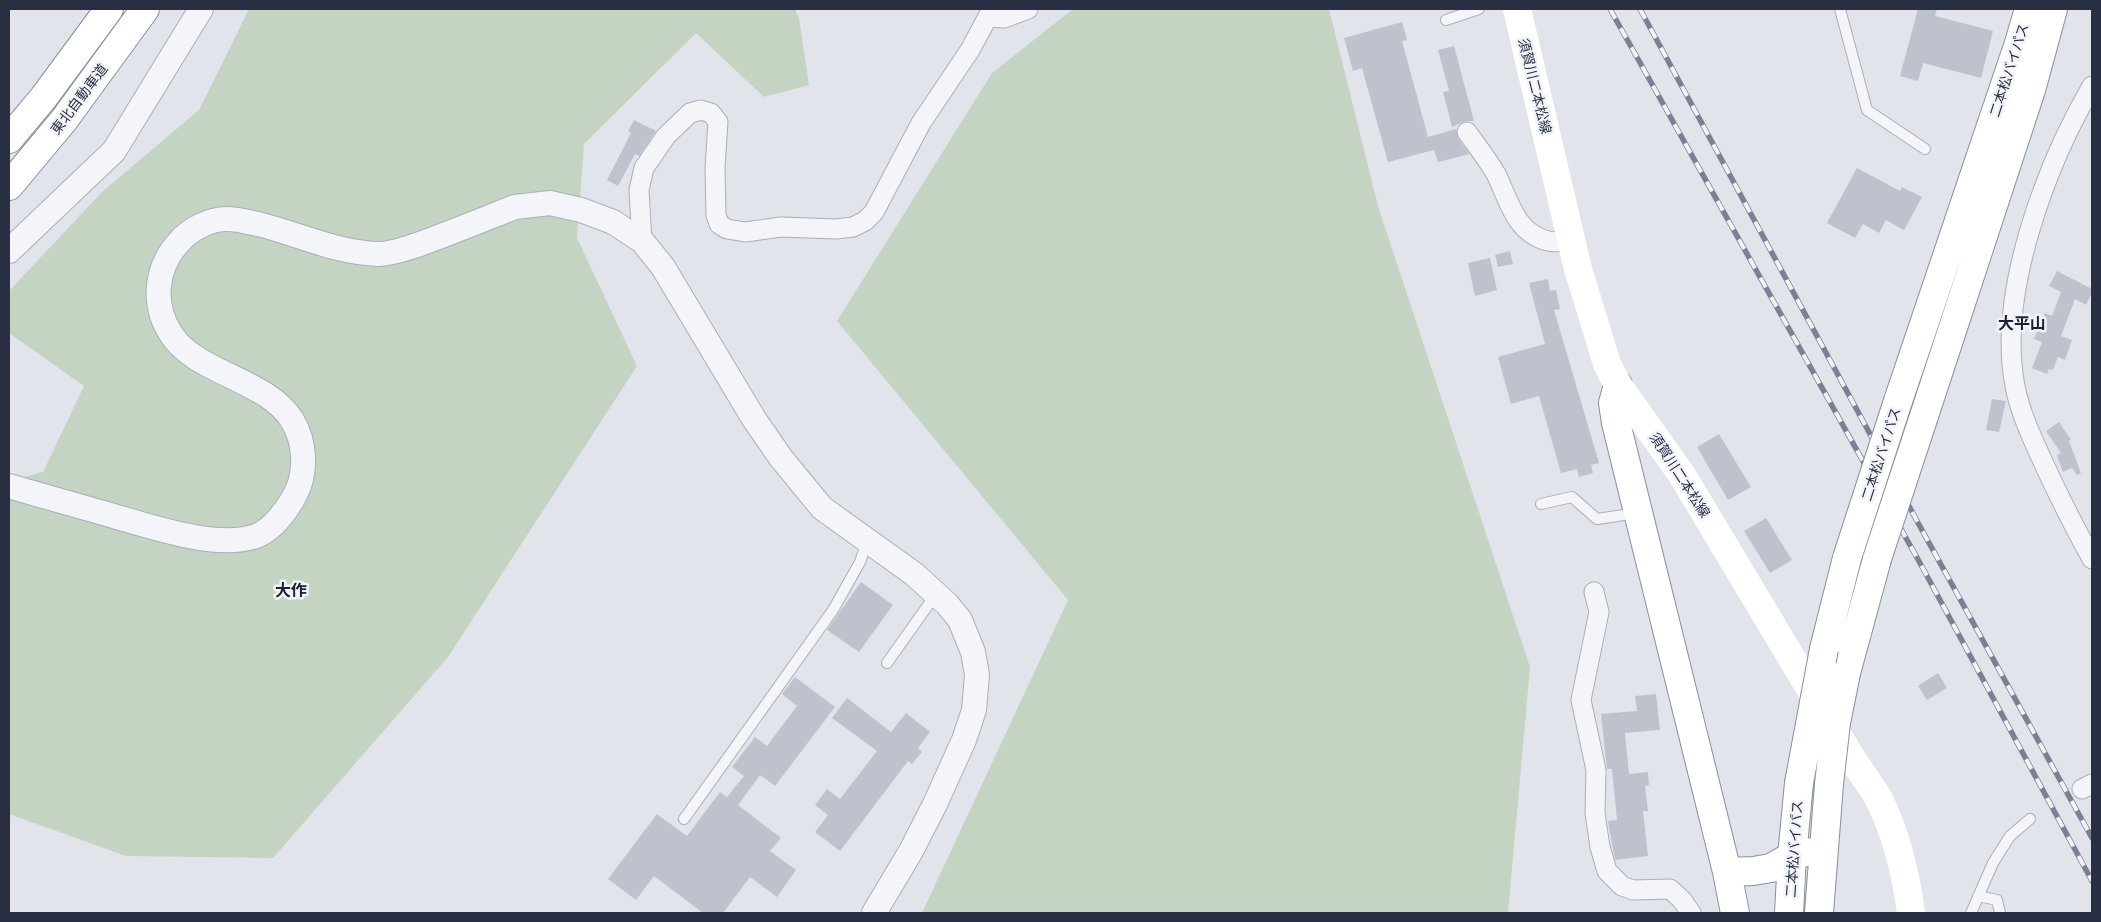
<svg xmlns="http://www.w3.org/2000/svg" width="2101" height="922" font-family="'Alegreya Sans','Noto Sans JP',sans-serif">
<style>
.green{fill:#c5d4c2}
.building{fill:#bec2cd}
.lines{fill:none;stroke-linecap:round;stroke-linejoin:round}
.service-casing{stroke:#aaaeb8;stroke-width:12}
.minor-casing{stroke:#aaaeb8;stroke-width:21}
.tertiary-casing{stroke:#aaaeb8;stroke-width:26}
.trunk-casing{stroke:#888fa1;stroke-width:30}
.motorway-casing{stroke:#888fa1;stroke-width:30}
.service{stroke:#f4f5f8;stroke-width:10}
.minor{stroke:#f4f5f8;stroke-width:19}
.tertiary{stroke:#f4f5f8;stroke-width:24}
.secondary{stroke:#fff;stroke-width:28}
.trunk{stroke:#fff;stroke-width:28}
.motorway{stroke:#fff;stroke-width:28}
.rail-casing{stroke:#7a8194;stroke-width:5.5}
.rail{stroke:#f1f3f7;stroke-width:4;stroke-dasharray:11;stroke-linecap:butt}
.trunk-bridge-casing{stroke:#888fa1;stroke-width:30;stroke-linecap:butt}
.trunk-bridge{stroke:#fff;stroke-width:28}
.labels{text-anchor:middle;stroke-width:5;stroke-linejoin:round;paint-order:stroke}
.street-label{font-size:14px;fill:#292f42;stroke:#f1f3f7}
.quarter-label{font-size:16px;font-weight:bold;fill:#1b2133;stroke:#f1f3f7}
</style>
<rect width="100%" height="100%" fill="#e1e4ea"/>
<path class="green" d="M 249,9 L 795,9 L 799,18 L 809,85 L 764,97 L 696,33 L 584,144 L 577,238 L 637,366 L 448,657 L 273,858 L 126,856 L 9,814 L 9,481 L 43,472 L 84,386 L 9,333 L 9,291 L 103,191 L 199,110 Z
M 1073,9 L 1329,9 L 1378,206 L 1530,667 L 1508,913 L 922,913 L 1068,600 L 837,321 L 992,73 Z"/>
<path class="building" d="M 1918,9 L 1937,9 L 1935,16 L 1993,31 L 1981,78 L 1923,63 L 1918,81 L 1900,76 Z
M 1402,22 L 1407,40 L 1402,41 L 1428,137 L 1456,129 L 1458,138 L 1469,154 L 1438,162 L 1434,150 L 1388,162 L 1362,68 L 1353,71 L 1344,38 Z
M 1454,46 L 1474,121 L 1465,121 L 1452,127 L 1443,92 L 1449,91 L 1438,50 Z
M 634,120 L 656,131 L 639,156 L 635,154 L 618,186 L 607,180 L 631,133 L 628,131 Z
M 1857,168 L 1900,191 L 1902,187 L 1922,197 L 1904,230 L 1886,220 L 1879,233 L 1863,224 L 1855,238 L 1827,223 Z
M 1510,251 L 1513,264 L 1498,267 L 1495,255 Z
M 1490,258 L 1497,290 L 1475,296 L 1468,263 Z
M 2057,271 L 2092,289 L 2092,292 L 2086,305 L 2075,299 L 2061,336 L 2072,340 L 2065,360 L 2058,357 L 2053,370 L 2049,369 L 2047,374 L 2032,368 L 2042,342 L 2034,339 L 2045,313 L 2052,316 L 2061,292 L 2049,286 Z
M 1548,279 L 1550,291 L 1556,290 L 1560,309 L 1554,310 L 1599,463 L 1591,465 L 1593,473 L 1579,477 L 1577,469 L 1561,473 L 1539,396 L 1511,404 L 1498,357 L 1545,344 L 1529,283 Z
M 1992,399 L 2006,401 L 1999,432 L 1986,430 Z
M 2059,422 L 2071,440 L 2069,441 L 2081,473 L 2077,475 L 2072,468 L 2063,472 L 2057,455 L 2061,453 L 2046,431 Z
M 1719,434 L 1751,487 L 1728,500 L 1697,447 Z
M 1766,518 L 1792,560 L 1770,573 L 1744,531 Z
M 861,582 L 893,605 L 859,652 L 827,630 Z
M 1938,673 L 1947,688 L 1927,700 L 1918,686 Z
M 795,677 L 835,707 L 775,786 L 760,775 L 738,805 L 781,838 L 770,851 L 796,870 L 777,897 L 750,877 L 723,913 L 703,913 L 654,876 L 636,900 L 608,879 L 657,814 L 687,836 L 720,792 L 727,797 L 744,776 L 732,767 L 755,737 L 767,746 L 797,706 L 782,694 Z
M 1656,694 L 1660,730 L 1625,733 L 1629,774 L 1648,772 L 1649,785 L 1645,786 L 1648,811 L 1643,811 L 1648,856 L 1615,860 L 1608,821 L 1617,820 L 1612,769 L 1607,769 L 1601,714 L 1637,711 L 1635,696 Z
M 847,698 L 891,732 L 906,713 L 930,732 L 918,748 L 922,752 L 912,764 L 908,761 L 840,851 L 815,832 L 828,815 L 815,805 L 827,789 L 840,799 L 877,751 L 832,718 Z"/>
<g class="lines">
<g class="service-casing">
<path id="service" d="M 1840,9 L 1867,110 L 1925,149
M 1446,20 L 1479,9
M 1541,504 L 1572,497 L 1597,519 L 1637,513
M 887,663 L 936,594
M 684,819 L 833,610 L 860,562 L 867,542
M 1978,896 L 1997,900 L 2000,913
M 1971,913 L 1993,863 L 2010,836 L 2030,819"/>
</g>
<g class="minor-casing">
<path id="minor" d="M 988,17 L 1004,18 L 1028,9
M 2092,86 C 2046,165 1997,294 2015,386 C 2020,413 2033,440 2044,464 C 2059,497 2075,528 2092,559
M 1467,132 C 1477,146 1488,160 1496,174 C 1509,200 1515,233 1548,241 C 1555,243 1564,241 1571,241
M 642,241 L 639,190 L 644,168 L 666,136 L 690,113 L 701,110 L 711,113 L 718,122 L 715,168 L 716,215 L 719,224 L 727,229 L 745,232 L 781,227 L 836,229 L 853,227 L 865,221 L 874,212 L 921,123 L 970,50 L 992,9
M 1594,592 L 1599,612 L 1581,700 L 1596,770 L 1595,813 L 1600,847 L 1607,871 L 1622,886 L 1633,890 L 1670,889 L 1682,900 L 1691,913
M 2082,789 L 2092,784"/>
</g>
<g class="tertiary-casing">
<path id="tertiary" d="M 9,251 L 114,151 L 201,9
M 9,486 C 42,496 76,505 110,515 C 149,526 217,550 256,536 C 272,530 286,511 294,497 C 307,474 306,443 292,420 C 268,380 195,373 171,334 C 152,305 155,268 179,242 C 190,229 210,219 227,219 C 239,219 251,223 262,225 C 300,235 338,253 378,254 C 391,254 404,249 417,245 C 450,233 482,220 515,207 L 550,203 L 581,210 L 613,222 L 642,241 L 663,267 L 754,419 L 781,458 L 822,508 L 914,574 L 947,604 L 960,620 L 973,652 L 977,675 L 974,710 L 964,740 L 935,804 L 911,851 L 874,913"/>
</g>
<g class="trunk-casing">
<path id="trunk" d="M 1618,385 L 1613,403 L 1616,423 L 1727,872 L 1735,913
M 1898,401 L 2019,43 L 2029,9
M 1924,416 L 2031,90 L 2053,9
M 1824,649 L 1847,558
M 1846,673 L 1877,559
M 1727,872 L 1753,871 L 1771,868 L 1792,856 L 1806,852
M 1789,913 L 1792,856 L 1799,783
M 1819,913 L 1829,784"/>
</g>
<g class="motorway-casing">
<path id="motorway" d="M 9,139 L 44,97 L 109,9
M 9,186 L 64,120 L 145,9"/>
</g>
<use href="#service" class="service"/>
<use href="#minor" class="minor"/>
<use href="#tertiary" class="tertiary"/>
<path class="secondary" d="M 1517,9 L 1578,269 L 1607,364 L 1618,385 L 1682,475 L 1854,762 C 1863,775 1873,788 1880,801 C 1897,837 1906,874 1911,913"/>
<use href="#trunk" class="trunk"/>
<use href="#motorway" class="motorway"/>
<g class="rail-casing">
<path id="rail" d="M 1610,9 L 1920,563 L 2092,881
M 1640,9 L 1923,532 L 2092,838"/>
</g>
<use href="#rail" class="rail"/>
<g class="trunk-bridge-casing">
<path id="trunk-bridge" d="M 1847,558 L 1898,401
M 1877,559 L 1924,416
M 1799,783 L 1824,649
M 1829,784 L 1836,723 L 1846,673"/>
</g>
<use href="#trunk-bridge" class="trunk-bridge"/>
</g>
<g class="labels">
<g class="street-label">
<text transform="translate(2009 70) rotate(-72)" y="5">二本松バイパス</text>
<text transform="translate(1535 86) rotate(76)" y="5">須賀川二本松線</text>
<text transform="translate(79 99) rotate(-53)" y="5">東北自動車道</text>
<text transform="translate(1881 454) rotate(-72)" y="5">二本松バイパス</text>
<text transform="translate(1680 475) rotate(57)" y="5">須賀川二本松線</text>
<text transform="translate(1794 849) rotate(-86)" y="5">二本松バイパス</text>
</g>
<g class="quarter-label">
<text x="2022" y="329">大平山</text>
<text x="291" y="596">大作</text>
</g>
</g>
<rect width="2101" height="922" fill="none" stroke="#292f42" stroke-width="20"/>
</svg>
